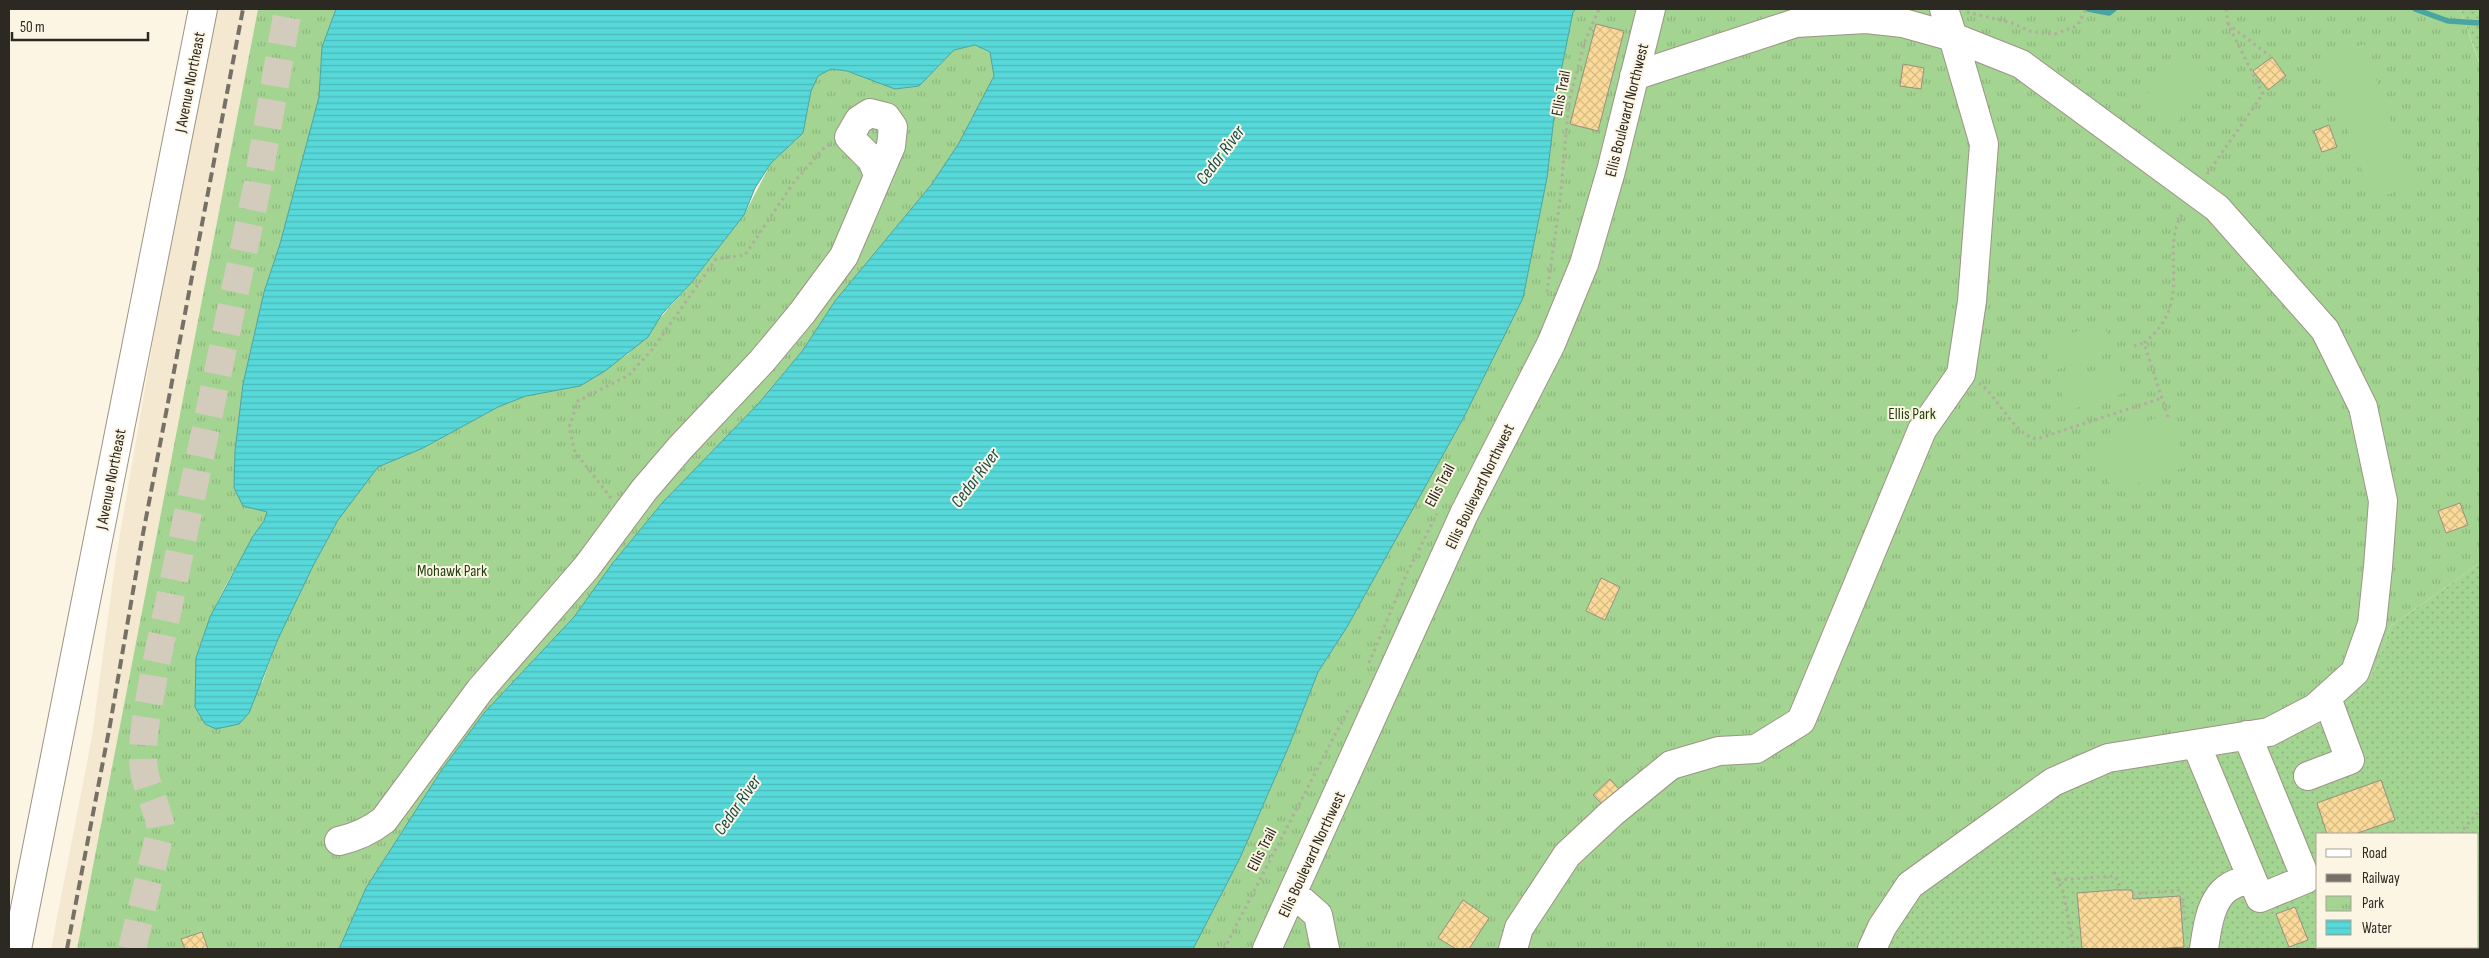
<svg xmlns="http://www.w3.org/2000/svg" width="2489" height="958" font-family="'Sofia Sans Condensed',sans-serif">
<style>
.built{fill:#f5e8d1}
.grass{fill:url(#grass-dots);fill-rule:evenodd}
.park{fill:url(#park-tufts)}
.garden{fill:#a3d491}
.water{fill:url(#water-rules);stroke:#4aa4a2}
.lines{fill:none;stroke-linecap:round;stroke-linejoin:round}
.stream{stroke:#4aa4a2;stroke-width:5.5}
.building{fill:url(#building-cross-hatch);stroke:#989081}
.minor-tunnel{stroke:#d3ccbd;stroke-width:28;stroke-dasharray:28 14;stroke-linecap:butt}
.minor-casing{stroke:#9c9485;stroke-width:30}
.path{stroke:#b2ac9e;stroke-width:3;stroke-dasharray:2.5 4;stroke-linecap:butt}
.minor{stroke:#fff;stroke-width:28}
.rail{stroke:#767167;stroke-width:4;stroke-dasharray:10 5;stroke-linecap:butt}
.labels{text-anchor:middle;stroke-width:4;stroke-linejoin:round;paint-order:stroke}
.street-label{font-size:16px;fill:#2c2922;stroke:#fdf5e4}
.park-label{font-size:16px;fill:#1e3f0e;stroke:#fdf5e4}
.water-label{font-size:18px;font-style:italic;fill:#164e4f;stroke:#fdf5e4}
</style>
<defs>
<pattern id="grass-dots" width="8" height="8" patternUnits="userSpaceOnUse" patternTransform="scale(1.25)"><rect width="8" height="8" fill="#a3d491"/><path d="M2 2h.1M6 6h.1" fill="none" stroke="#8cb67d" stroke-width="1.8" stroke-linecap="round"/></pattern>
<pattern id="park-tufts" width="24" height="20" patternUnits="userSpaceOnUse" patternTransform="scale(1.25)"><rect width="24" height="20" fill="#a3d491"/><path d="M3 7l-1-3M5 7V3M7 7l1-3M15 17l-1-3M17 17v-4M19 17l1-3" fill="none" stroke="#8cb67d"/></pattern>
<pattern id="water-rules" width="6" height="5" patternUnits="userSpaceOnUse" patternTransform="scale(1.25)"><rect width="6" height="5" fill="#57d8d9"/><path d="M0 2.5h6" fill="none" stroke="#4cb9ba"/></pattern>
<pattern id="building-cross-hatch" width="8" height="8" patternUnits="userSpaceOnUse" patternTransform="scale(1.25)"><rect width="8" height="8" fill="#fbda99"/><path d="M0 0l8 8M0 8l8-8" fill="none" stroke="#d7bb84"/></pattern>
</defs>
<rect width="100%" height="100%" fill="#fdf5e4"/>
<path class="built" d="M 210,9 L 258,9 L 77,949 L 51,949 L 92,736 L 116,557 Z"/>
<path class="grass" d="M 2460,9 L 2480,9 L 2480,64 Z
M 2480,563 L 2480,949 L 1886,949 L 1892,936 L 1916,899 L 2057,791 L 2101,772 L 2274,743 L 2316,725 L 2356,697 L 2376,667 L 2391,626 ZM 2318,834 L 2478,834 L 2478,947 L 2318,947 Z"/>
<path class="park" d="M 258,9 L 336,9 L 322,47 L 319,97 L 280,244 L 264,292 L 243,384 L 235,451 L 256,509 L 267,512 C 263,528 240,559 231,576 C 216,602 205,629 196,658 L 262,683 L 278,639 L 313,566 L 338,520 L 378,467 L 423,448 L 498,407 L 526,396 L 580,386 L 628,354 L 691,283 L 744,215 L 771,163 L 803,133 L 811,91 L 818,76 L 831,69 L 847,71 L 896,89 L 919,86 L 954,50 L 975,45 L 991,53 L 994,76 L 959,143 L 931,185 L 835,301 L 803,350 L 759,403 L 663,502 L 612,564 L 574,617 L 484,713 L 441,771 L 366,888 L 339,949 L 77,949 Z
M 1576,9 L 2460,9 L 2480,65 L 2480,563 L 2391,626 L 2376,667 L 2356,697 L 2316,725 L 2274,743 L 2101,772 L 2057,791 L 1916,899 L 1892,936 L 1886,949 L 1193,949 L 1239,860 L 1289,746 L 1318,672 L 1347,627 L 1464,417 L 1523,298 L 1547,178 L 1557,91 L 1573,12 Z"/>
<path class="garden" d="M 2364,44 L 2413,186 L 2372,200 L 2323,58 Z
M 2186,54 L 2207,67 L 2211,76 L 2177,123 C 2162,122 2149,111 2144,98 L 2177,56 Z
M 2104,323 L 2113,352 L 2052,371 L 2043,342 Z
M 2118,363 L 2127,392 L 2067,411 L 2058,382 Z
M 2169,414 L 2186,467 L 2112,492 L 2095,438 Z"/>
<path class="water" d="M 336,9 L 1576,9 L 1573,12 L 1557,91 L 1547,178 L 1523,298 L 1464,417 L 1347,627 L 1318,672 L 1289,746 L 1239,860 L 1193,949 L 339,949 L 366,888 L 441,771 L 484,713 L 574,617 L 612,564 L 663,502 L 759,403 L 803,350 L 835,301 L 931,185 L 959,143 L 994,76 L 990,52 L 975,45 L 954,50 L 919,86 L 895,89 L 847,71 L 831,69 L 818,76 L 811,91 L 803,133 L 771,163 L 755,188 L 744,215 L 691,283 L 662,314 L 648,337 L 605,371 L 580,386 L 526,396 L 498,407 L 423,448 L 378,467 L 338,520 L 313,566 L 278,639 L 249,713 L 239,724 L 216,729 L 205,724 L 195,707 L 196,658 L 210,617 L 253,536 L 264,521 L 267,512 L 243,506 L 234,488 L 235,451 L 243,384 L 264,292 L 280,244 L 319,97 L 322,47 Z"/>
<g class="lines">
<path class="stream" d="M 2088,9 L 2109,13 L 2114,9
M 2415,9 L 2448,21 L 2480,23"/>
</g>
<path class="building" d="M 1596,24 L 1624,31 L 1598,131 L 1570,124 Z
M 2272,57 L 2286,76 L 2268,90 L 2253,71 Z
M 1903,64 L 1924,68 L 1921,89 L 1900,86 Z
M 2329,125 L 2337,147 L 2322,152 L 2314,131 Z
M 2460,503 L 2468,525 L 2446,533 L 2438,511 Z
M 1601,578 L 1620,587 L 1605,620 L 1586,611 Z
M 1610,779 L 1619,789 L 1602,804 L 1593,795 Z
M 2381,780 L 2395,820 L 2355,834 L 2327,834 L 2317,803 Z
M 2115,890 L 2132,890 L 2133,899 L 2180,896 L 2184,947 L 2154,949 L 2082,949 L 2077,893 Z
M 1463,900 L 1489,918 L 1469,949 L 1456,949 L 1438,938 Z
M 2295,907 L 2308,940 L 2289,947 L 2276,914 Z
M 202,932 L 208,949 L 185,949 L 181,939 Z"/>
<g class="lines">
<path class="minor-tunnel" d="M 132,949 L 161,829 C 158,808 147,790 144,770 C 140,739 149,705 154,674 L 257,187 L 288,9"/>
<g class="minor-casing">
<path id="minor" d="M 2196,744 L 2260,898 L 2306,879 L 2247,735
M 2308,776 L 2350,760 L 2327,698
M 339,841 C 357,837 370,831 384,820 L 480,690 L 586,568 L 644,490 L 680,448 L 762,361 L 802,313 L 844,256 L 891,146 L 893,127 L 886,117 L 870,113 L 859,120 L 849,137 L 872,160 L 878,175
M 1294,894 L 1318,915 L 1325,949
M 17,949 L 203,9
M 1267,949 L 1464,514 L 1551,344 L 1584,264 L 1611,171 L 1651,9
M 1513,949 L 1519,928 L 1567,855 L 1612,813 L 1671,765 L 1719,751 L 1756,749 L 1801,721 L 1922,430 L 1961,374 L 1972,301 L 1984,144 L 1953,37 L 1903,23 L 1866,19 L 1796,23 L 1634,76
M 1872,949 L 1882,927 L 1910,885 L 2053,782 L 2108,758 L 2269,732 L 2315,708 L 2355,672 L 2372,624 L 2378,567 L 2383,501 L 2363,407 L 2325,330 L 2217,208 L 2021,64 L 1953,37 L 1944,9
M 2204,949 C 2207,929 2210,899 2229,887 C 2236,883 2244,880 2251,877"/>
</g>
<path class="path" d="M 2226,9 L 2228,24
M 1967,12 L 2012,23 L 2029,31 L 2043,33 L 2055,34 L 2077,26 L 2086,9
M 2207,174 L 2263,94 L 2228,24 L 2270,56
M 1547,292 L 1560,201 L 1569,101 L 1585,41 L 1599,9
M 2134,346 L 2144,343
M 1979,383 C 1998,397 2015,436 2037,439 L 2162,398
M 2168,417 L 2144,343 C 2198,299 2156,252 2184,211
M 611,498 L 575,452 L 569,427 L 578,401 L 629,375 L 651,351 L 716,259 L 745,255 L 794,182 L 825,147 L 830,145
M 1369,663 L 1406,575 L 1437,514
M 2459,834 L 2480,810
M 2054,872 L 2063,891 L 2074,949
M 2058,880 L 2114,876 L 2118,881 L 2120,890
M 2132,894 L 2182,890 L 2185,921
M 1224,949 L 1350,706
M 2408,949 L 2409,947"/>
<use href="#minor" class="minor"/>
<path class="rail" d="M 67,949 L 110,725 L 142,539 L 243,9"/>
</g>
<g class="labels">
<g class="street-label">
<text transform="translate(189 82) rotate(-79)" y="6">J Avenue Northeast</text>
<text transform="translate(1560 93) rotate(-79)" y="6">Ellis Trail</text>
<text transform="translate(1626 110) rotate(-76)" y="6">Ellis Boulevard Northwest</text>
<text transform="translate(110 479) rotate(-79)" y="6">J Avenue Northeast</text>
<text transform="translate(1439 485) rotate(-62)" y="6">Ellis Trail</text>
<text transform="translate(1479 486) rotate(-64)" y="6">Ellis Boulevard Northwest</text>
<text transform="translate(1261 849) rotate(-63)" y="6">Ellis Trail</text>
<text transform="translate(1311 854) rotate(-65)" y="6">Ellis Boulevard Northwest</text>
</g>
<g class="park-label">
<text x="1912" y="419">Ellis Park</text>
<text x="452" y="576">Mohawk Park</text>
</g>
<g class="water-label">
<text transform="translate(1220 155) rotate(-53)" y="6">Cedar River</text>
<text transform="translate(975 478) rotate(-53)" y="6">Cedar River</text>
<text transform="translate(737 805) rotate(-55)" y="6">Cedar River</text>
</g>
</g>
<rect width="2489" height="958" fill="none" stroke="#2c2922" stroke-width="20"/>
<rect x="2316" y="833" width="162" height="115" fill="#fdf5e4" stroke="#a9a396"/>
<rect x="2326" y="849" width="25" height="8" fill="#ffffff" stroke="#a9a396"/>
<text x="2362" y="858" font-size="15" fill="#2c2922">Road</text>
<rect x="2326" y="874" width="25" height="8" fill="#767167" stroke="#a9a396"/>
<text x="2362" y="883" font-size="15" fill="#2c2922">Railway</text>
<rect x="2326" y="896" width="25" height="15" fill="url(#park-tufts)" stroke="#a9a396"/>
<text x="2362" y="908" font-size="15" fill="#2c2922">Park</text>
<rect x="2326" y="920" width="25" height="15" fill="url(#water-rules)" stroke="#a9a396"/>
<text x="2362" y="933" font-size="15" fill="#2c2922">Water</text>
<path d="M12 32v8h136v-8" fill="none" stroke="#2c2922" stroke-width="2.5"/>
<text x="20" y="32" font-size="15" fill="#2c2922" stroke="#fdf5e4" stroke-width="4" paint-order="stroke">50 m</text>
</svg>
